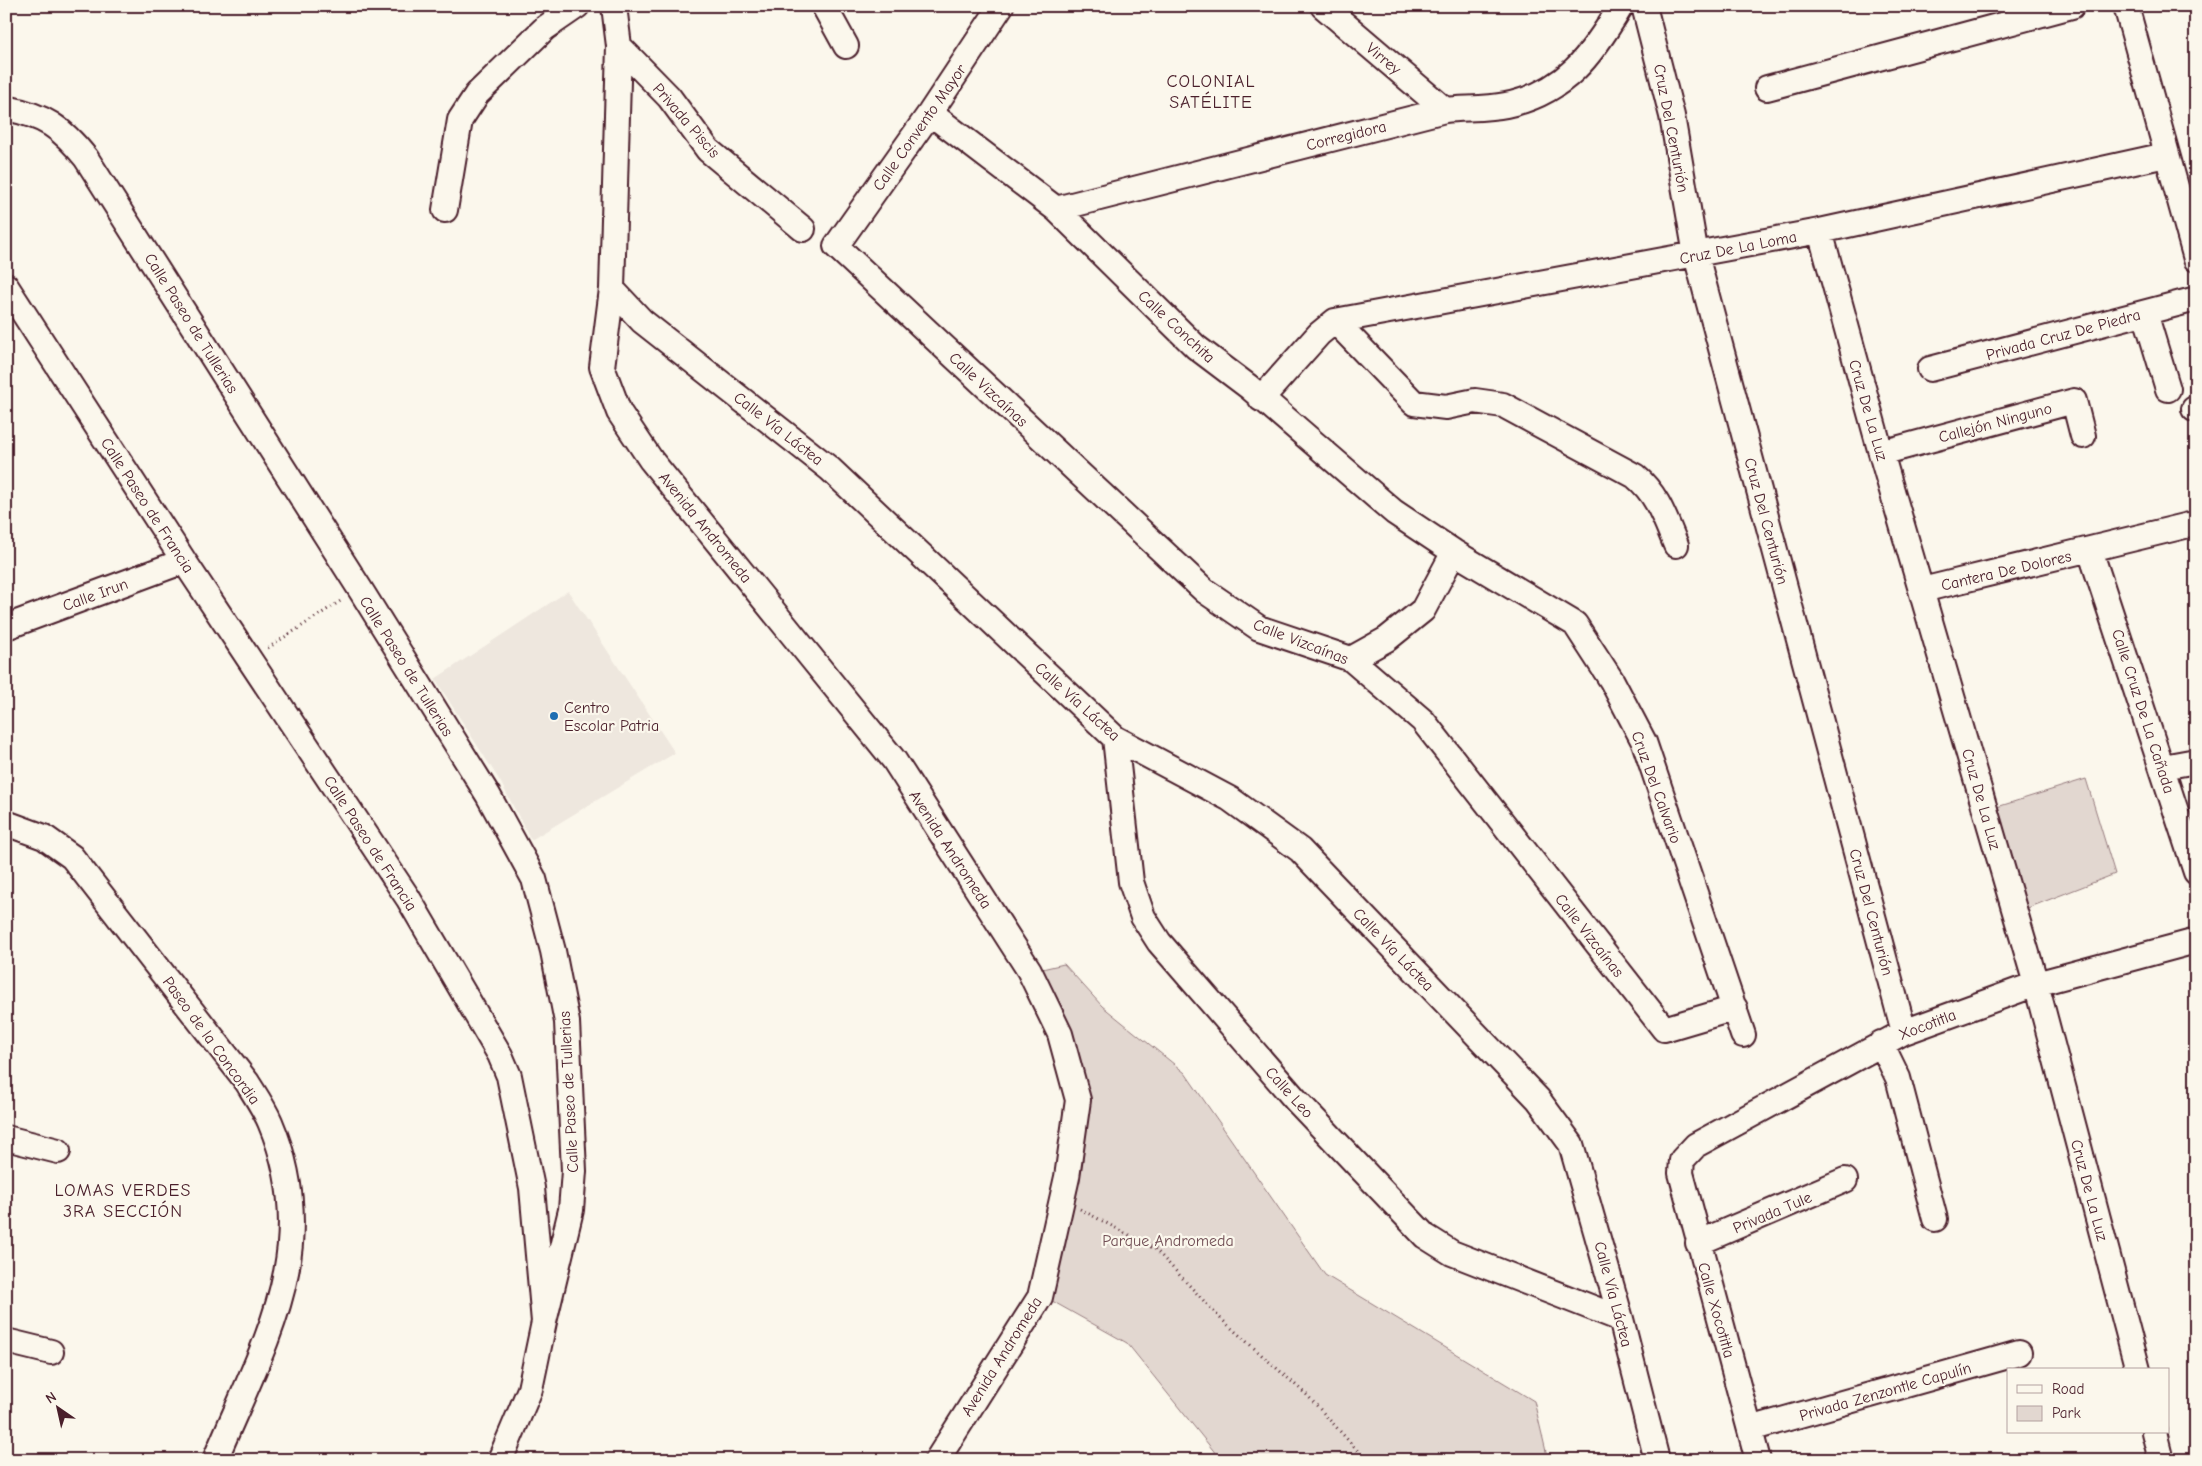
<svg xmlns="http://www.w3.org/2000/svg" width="2202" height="1466" font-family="'Comic Neue',sans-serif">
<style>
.built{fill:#eee7de}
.green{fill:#e2d7d0;stroke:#967b7e}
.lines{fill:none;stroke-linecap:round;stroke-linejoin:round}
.street-casing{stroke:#4a1f2b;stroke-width:28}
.path{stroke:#4a1f2b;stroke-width:3;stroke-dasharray:1 4;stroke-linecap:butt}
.street{stroke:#fbf7ec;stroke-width:24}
.poi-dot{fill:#1f6fb2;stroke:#fbf7ec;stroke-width:2}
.labels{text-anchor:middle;stroke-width:4.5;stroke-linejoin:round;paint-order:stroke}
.street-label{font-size:16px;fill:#4a1f2b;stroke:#fbf7ec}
.poi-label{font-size:16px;fill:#4a1f2b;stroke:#fbf7ec;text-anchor:start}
.park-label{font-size:16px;fill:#704d54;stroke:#fbf7ec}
.neighbourhood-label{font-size:18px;letter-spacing:1px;fill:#4a1f2b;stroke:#fbf7ec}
</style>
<rect width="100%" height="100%" fill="#fbf7ec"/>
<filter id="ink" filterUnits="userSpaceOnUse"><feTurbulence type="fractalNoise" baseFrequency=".02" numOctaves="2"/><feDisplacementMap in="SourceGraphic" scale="10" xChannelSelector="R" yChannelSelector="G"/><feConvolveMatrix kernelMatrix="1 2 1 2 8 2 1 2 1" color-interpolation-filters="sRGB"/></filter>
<g filter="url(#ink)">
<path class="built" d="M 568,591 L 675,753 L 531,840 L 500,781 L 435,679 Z"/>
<path class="green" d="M 2086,779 L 2115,874 L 2025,909 L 1997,807 Z
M 1064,964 L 1102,1006 L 1185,1073 L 1325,1275 L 1534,1401 L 1548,1460 L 1221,1460 L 1127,1343 L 1045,1297 L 1085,1103 L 1071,1043 L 1042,969 Z"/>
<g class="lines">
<g class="street-casing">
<path id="street" d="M 614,6 L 619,46 L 612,289 L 602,367 L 619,412 L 651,460 L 894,760 L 1029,970 L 1060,1034 L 1078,1100 L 1067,1177 L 1040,1297 L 937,1460
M 824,6 L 846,46
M 1001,6 L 930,113 L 836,246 L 1205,591 L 1259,628 L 1351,659 L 1423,721 L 1664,1029 L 1735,1008
M 1323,6 L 1445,110
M 1644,6 L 1672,116 L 1696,255 L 1904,1032
M 2126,6 L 2196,259
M 619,46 L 669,97 L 708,150 L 803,229
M 1767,88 L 2072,6
M 6,108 C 45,116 61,127 86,158 L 360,589 L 488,795 L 534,879 L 553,951 L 567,1022 L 574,1171 L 571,1210 L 544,1322
M 930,113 L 1056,209 L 1196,347 L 1249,387 L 1394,512 L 1454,552 L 1575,624 L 1612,681 L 1644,742 L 1743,1035
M 1056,209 L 1445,110 C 1465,108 1487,109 1506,105 C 1565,93 1592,55 1621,6
M 445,210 L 460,120 L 477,94 L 545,28 L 577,6
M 1820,231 L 1881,453 L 2036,984 L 2138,1370
M 6,286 L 184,561 L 408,898 L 500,1055 L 509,1076 L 532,1188 L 544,1322 L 530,1389 L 500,1460
M 612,289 L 642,321 L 830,469 L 1115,738 L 1230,799 L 1300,850 L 1538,1099 L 1571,1144 L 1621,1319 L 1657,1460
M 2145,313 L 2168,389
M 1335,321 L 1414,403 L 1446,407 L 1475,401 L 1503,405 L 1635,476 C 1658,495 1665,519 1676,545
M 1930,369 L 2196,299
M 1261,399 L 1319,334 L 1335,321 L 1820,231 L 2166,155
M 2194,409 L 2196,408
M 1881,453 L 2074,401 L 2083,436
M 2090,550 L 2196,872
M 1922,590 L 2189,525
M 6,627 L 184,561
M 1351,659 L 1387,639 L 1423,610 L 1454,552
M 1115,738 L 1131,882 L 1143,917 L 1159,942 L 1295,1099 L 1425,1236 L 1452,1253 L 1621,1319
M 2163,767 L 2196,761
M 6,823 L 44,837 L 72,857 L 247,1082 C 255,1095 264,1108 270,1122 C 324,1249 263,1344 215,1460
M 1881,1043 L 1898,1078 L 1935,1219
M 6,1138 L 58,1151
M 1698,1243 L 1845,1180
M 6,1341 L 51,1352
M 1750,1429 L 2019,1353
M 2154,1432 L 2161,1460
M 1758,1460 L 1681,1173 L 1682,1160 L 1696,1145 L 1904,1032 L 2036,984 L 2196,941"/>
</g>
<path class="path" d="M 268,648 L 342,600
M 1080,1209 L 1155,1249 L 1220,1318 L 1308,1396 L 1366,1460"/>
<use href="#street" class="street"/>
</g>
</g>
<circle class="poi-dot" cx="554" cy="716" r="5"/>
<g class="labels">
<g class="street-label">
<text transform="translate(1384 58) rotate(40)" y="6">Virrey</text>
<text transform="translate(687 120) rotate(49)" y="6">Privada Piscis</text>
<text transform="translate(919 127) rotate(-55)" y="6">Calle Convento Mayor</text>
<text transform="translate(1672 128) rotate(79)" y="6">Cruz Del Centurión</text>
<text transform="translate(1346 135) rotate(-14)" y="6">Corregidora</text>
<text transform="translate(1738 247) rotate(-11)" y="6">Cruz De La Loma</text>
<text transform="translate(192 323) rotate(58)" y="6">Calle Paseo de Tullerias</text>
<text transform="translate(1177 326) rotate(43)" y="6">Calle Conchita</text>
<text transform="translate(2063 334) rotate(-15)" y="6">Privada Cruz De Piedra</text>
<text transform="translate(989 389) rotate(43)" y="6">Calle Vizcaínas</text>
<text transform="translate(1869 410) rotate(74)" y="6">Cruz De La Luz</text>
<text transform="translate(1995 422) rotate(-15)" y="6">Callejón Ninguno</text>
<text transform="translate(779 428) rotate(38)" y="6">Calle Vía Láctea</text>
<text transform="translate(148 505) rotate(57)" y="6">Calle Paseo de Francia</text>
<text transform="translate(1767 521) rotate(75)" y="6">Cruz Del Centurión</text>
<text transform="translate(706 527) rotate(51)" y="6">Avenida Andromeda</text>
<text transform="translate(2006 570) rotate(-13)" y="6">Cantera De Dolores</text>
<text transform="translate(95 594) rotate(-20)" y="6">Calle Irun</text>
<text transform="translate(1301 641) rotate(21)" y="6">Calle Vizcaínas</text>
<text transform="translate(407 666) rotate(58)" y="6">Calle Paseo de Tullerias</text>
<text transform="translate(1078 701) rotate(42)" y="6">Calle Vía Láctea</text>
<text transform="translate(2144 711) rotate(72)" y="6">Calle Cruz De La Cañada</text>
<text transform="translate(1657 787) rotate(70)" y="6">Cruz Del Calvario</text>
<text transform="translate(1982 799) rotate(74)" y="6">Cruz De La Luz</text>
<text transform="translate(371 843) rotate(57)" y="6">Calle Paseo de Francia</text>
<text transform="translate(951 849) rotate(57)" y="6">Avenida Andromeda</text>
<text transform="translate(1872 912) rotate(75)" y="6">Cruz Del Centurión</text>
<text transform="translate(1590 935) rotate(52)" y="6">Calle Vizcaínas</text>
<text transform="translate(1394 949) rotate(46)" y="6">Calle Vía Láctea</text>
<text transform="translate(1927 1024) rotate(-21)" y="6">Xocotitla</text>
<text transform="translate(212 1040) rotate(54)" y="6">Paseo de la Concordia</text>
<text transform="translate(568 1092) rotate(-93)" y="6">Calle Paseo de Tullerias</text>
<text transform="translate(1290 1092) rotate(48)" y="6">Calle Leo</text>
<text transform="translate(2090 1190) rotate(75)" y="6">Cruz De La Luz</text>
<text transform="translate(1772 1212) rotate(-23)" y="6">Privada Tule</text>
<text transform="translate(1614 1294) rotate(75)" y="6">Calle Vía Láctea</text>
<text transform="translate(1717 1310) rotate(74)" y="6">Calle Xocotitla</text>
<text transform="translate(1001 1356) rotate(-58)" y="6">Avenida Andromeda</text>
<text transform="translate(1885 1391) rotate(-16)" y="6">Privada Zenzontle Capulín</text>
</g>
<g class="poi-label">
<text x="564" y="713">Centro<tspan x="564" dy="18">Escolar Patria</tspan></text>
</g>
<g class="park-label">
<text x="1168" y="1246">Parque Andromeda</text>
</g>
<g class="neighbourhood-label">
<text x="1211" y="87">COLONIAL<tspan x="1211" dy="21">SATÉLITE</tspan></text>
<text x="123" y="1196">LOMAS VERDES<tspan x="123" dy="21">3RA SECCIÓN</tspan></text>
</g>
</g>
<rect width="2202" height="1466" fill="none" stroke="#fbf7ec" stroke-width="25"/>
<rect x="12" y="12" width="2177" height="1441" fill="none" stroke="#4a1f2b" stroke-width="2" filter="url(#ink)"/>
<rect x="2007" y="1368" width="162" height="65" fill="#fbf7ec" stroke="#b4a19f"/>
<rect x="2017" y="1385" width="25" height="8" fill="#fbf7ec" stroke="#b4a19f"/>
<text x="2052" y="1394" font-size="15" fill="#4a1f2b">Road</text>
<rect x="2017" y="1406" width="25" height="15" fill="#e2d7d0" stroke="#b4a19f"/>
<text x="2052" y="1418" font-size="15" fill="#4a1f2b">Park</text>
<g transform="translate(58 1408) rotate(326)" stroke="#fbf7ec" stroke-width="4" paint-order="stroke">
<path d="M0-4L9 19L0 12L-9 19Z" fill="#4a1f2b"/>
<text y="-8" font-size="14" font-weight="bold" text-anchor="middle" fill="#4a1f2b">N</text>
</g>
</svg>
